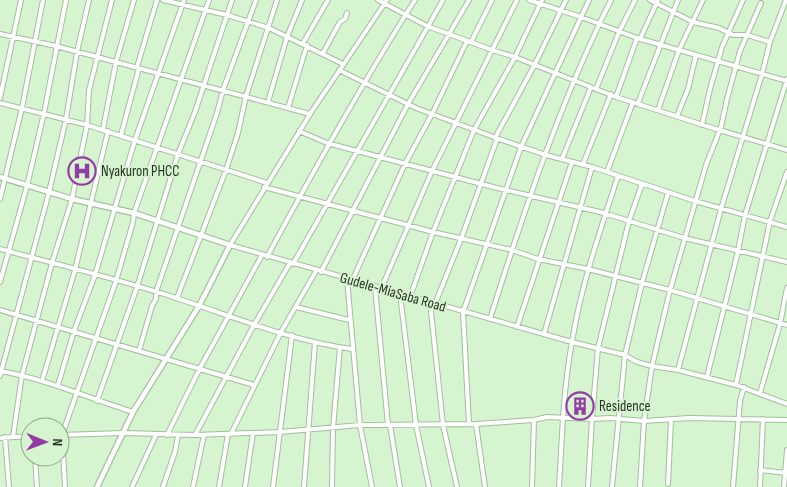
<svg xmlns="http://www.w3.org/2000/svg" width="787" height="487" font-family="'Sofia Sans Condensed',sans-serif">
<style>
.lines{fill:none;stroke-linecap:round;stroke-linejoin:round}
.minor-casing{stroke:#a1bf9c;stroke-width:6}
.major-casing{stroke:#a1bf9c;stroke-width:7}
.minor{stroke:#fff;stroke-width:4}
.major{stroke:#fff;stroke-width:4.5}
.labels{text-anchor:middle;stroke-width:4;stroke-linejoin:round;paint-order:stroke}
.poi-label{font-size:15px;fill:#293527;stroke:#d5f4cf;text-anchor:start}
.street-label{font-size:15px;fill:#293527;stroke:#d5f4cf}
</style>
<rect width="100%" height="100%" fill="#d5f4cf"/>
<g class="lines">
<g class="minor-casing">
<path id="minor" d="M 163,0 L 227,15 L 269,28 L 343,64
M 378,0 L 427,26 L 492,50 L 515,57 L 542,0
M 387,0 L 312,111 L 230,245 L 572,342 L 625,355 L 637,362 L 652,366 L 678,370 L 736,385 L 787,404
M 529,0 L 581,17 L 637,38 L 787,81
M 650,0 L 693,22 L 719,28 L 733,35 L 747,35 L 770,42
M 0,34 L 56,46 L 310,114
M 640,39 L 658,0
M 471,42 L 492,0
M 303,43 L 328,0
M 323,53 L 340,22 L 345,19 L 347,13
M 137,67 L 157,0
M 339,70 L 416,108 L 499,139 L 546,155 L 592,167 L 695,201 L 787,227
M 596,89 L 619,32 L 635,0
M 616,97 L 637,38
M 0,98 L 21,0
M 268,102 L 287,37 L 302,0
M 0,103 L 87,125 L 267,183
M 638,103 L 678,0
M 288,108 L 307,45
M 658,110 L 679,50 L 703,0
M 677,116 L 688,89 L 696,55
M 702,125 L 710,89 L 722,47 L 743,0
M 103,129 L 116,62 L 134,0
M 299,131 L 327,143 L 493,187 L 604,213 L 684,238 L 787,262
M 121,135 L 139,68
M 495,138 L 535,64 L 566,0
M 562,159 L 591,87
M 583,164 L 611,94
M 607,172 L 633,102
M 264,187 L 433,232 L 512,250 L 538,259 L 588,269 L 670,290 L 787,325
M 0,199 L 22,108 L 43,0
M 0,249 C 59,265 119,279 176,298 C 234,317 292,341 352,349
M 267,257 C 314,170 362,83 415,0
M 293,264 L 443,0
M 321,272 L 408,104 L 469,0
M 347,279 L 360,425 L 372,487
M 352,281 L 405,164 L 432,114 L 467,41
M 0,282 L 27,186 L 44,113 L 66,0
M 375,287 L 388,425
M 381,289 L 432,171 L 517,0
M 400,294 L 416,425 L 429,487
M 410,297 L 433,232 L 474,130 L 515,57 L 616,97 L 719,130 L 787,150
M 177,298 L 226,170 L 238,133 L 246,96 L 277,0
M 430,302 L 443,425 L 457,487
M 435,304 L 461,239 L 497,139
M 296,307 L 349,320
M 0,310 L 254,385
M 490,319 C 524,211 560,102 611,0
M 517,327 L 572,162
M 544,334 L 592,167
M 139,351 L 152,306 L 156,299 L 156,292 L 217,113 L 223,90 L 256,0
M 678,370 L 721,209 L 762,74 L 770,42 L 786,0
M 0,371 C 46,379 88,398 133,412
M 0,376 L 49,192 L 66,119 L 77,52 L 89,0
M 707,377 L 738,251 L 745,215 L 787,79
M 42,381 L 75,270 L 108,131
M 58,385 L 74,331 L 95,275 L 135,140 L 184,0
M 736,385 L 770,221 L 787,172
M 760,393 L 780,324 L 787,288
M 97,401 L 137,287 L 178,154 L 195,112 L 232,0
M 469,424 L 463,312 L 521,147 L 589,0
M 476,424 L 485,487
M 390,425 L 400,487
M 231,434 L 281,332 L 316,271
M 60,435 L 124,433 L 195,435 L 280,432 L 360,425 L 476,424 L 534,420 L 547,417 L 592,419 L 610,418 L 644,421 L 689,418 L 787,420
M 167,435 L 200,368 L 262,255
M 195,435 L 254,325 L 290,263
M 5,437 L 9,487
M 13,437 L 22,375 L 52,263 L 72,199 L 87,125 L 89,90 L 112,0
M 0,438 L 30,436
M 35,457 L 37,487
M 760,470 L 787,473
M 668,484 L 671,420
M 65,487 L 62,435 L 116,281 L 133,222 L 134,213 L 209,0
M 132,487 L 156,435
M 163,487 L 175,452 L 178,435
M 193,487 L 204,435
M 219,487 L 228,434
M 245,487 L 253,433
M 273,487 L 292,335
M 304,487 L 315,342
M 332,487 L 333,428 L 340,347
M 532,487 L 534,420
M 559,487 C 562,439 563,390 572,342 C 581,285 600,231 618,176
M 588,487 L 592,419 L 598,348 L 629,221 L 642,184
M 612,487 L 625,355 L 642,283 L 668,193
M 640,487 L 644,421 L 652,366 L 670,290 L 706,165 L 721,127 L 727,99 L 740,51 L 761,3
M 733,487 L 740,401 L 744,387
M 760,487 L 763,419
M 784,487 L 787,450"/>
</g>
<g class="major-casing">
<path id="major" d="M 0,177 L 72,199 L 134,213 L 230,245 L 199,306 L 133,412 L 97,487"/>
</g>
<use href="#minor" class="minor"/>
<use href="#major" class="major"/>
</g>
<defs>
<g id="hospital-ring" transform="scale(1.4375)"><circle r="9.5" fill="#d5f4cf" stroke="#953ba6" stroke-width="1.5"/><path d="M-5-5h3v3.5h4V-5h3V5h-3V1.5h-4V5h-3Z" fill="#953ba6"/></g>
<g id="building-ring" transform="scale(1.4375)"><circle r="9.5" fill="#d5f4cf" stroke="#953ba6" stroke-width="1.5"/><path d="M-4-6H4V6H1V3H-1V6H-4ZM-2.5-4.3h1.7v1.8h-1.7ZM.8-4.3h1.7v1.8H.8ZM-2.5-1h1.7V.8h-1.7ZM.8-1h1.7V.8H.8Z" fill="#953ba6"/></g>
</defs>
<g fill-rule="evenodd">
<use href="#hospital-ring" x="82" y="171"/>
<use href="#building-ring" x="580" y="406"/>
</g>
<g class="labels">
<g class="poi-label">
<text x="101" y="176">Nyakuron PHCC</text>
<text x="599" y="411">Residence</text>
</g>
<g class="street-label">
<text transform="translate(393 292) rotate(16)" y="5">Gudele-MiaSaba Road</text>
</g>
</g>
<g transform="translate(45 442) rotate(91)"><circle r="24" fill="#d5f4cf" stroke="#90a88c"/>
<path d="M0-4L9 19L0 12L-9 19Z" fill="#953ba6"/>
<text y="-8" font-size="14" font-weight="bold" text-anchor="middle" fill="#293527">N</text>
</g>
</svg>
